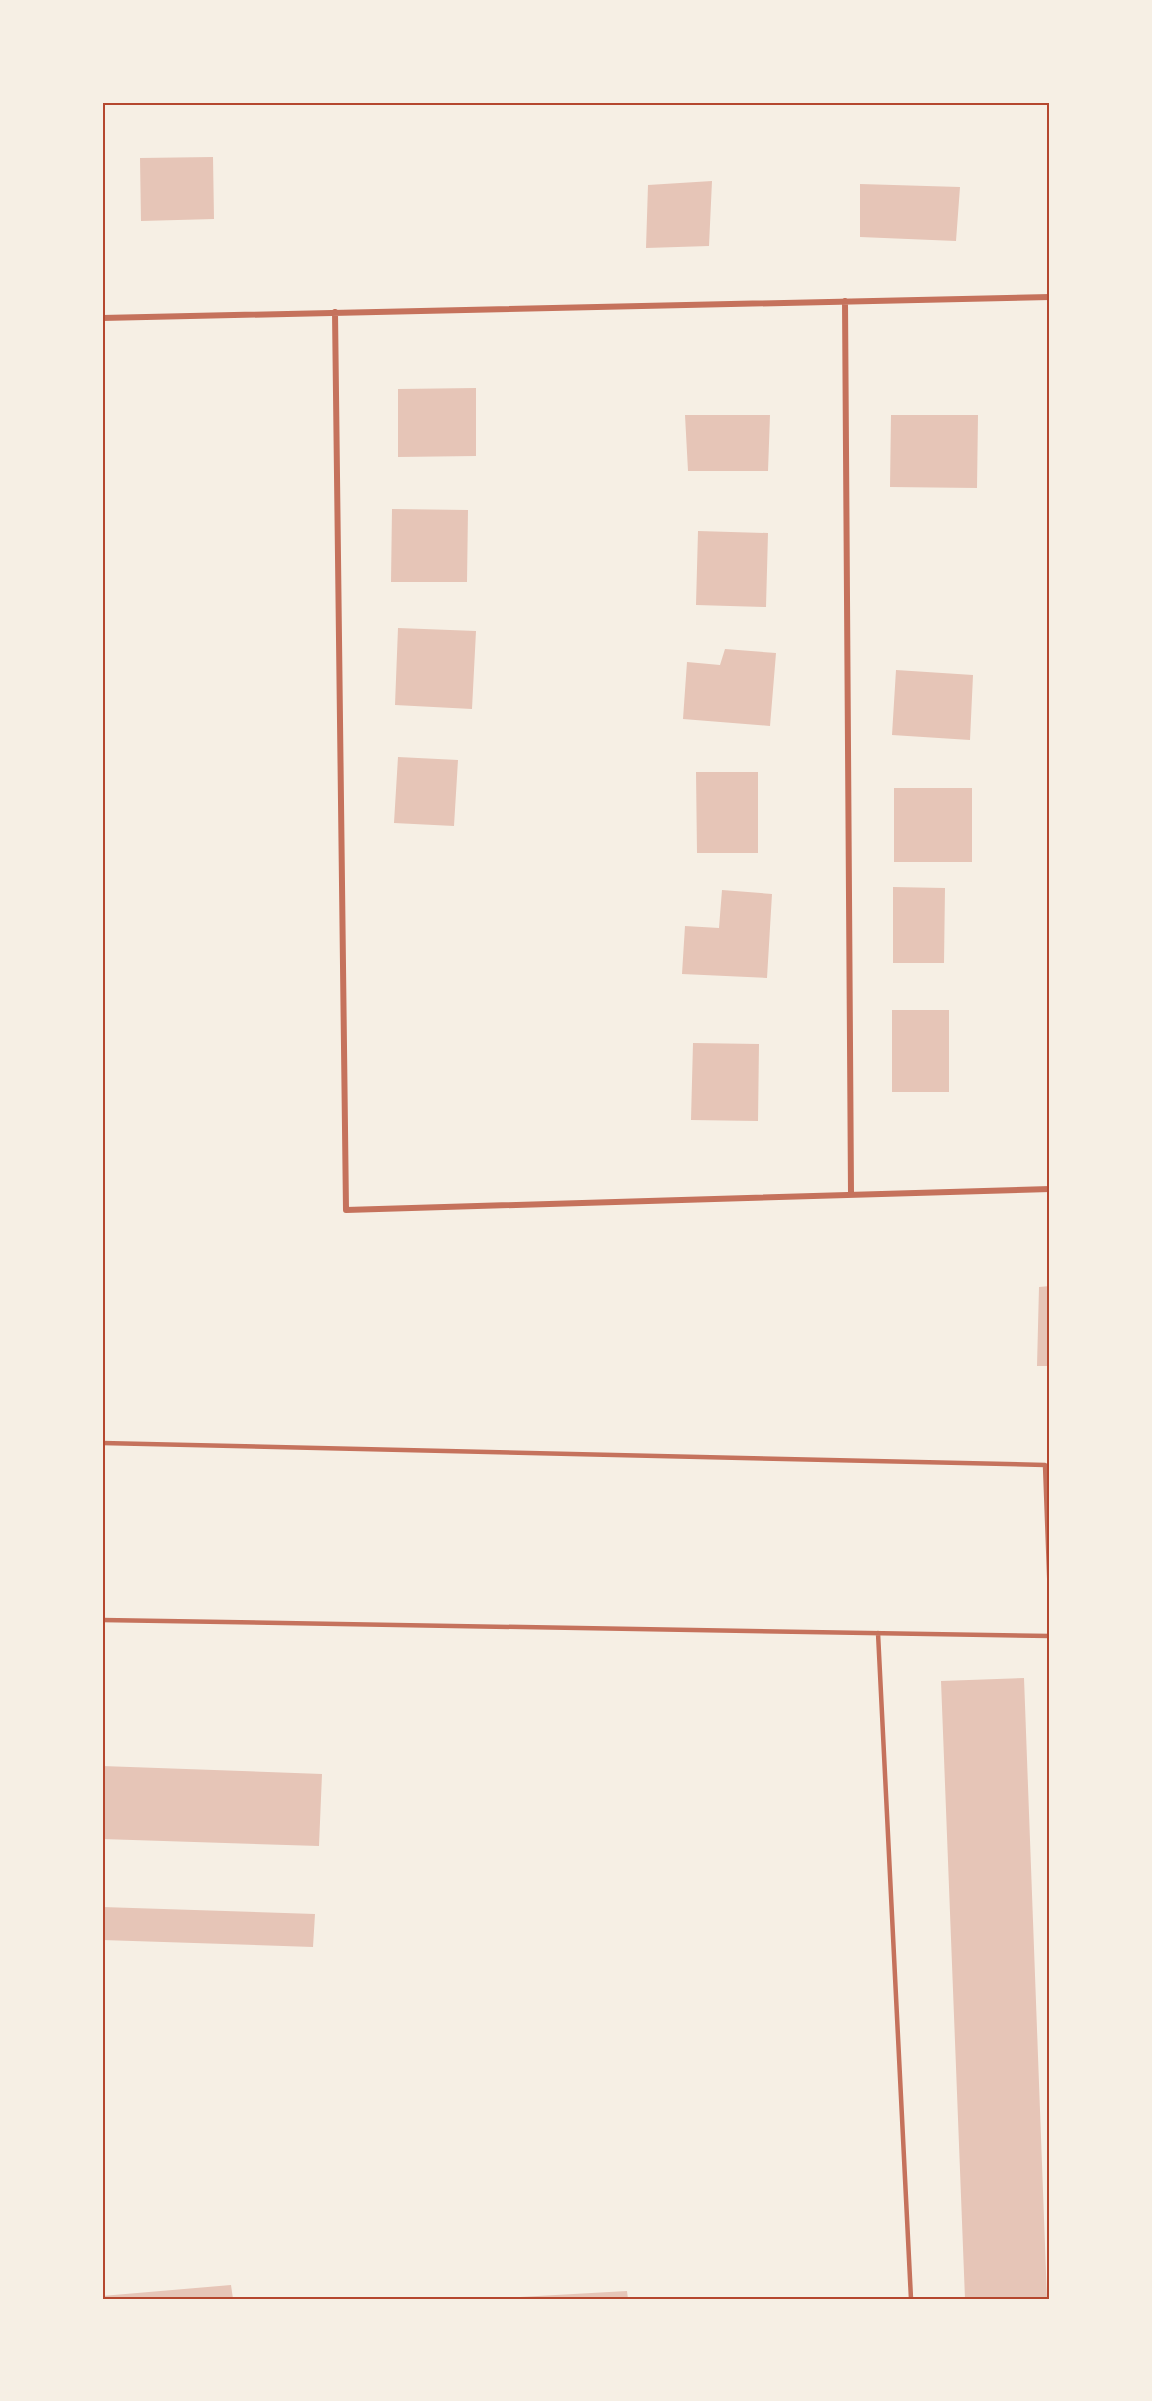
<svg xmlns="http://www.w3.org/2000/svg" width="1152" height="2401" font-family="'Alegreya Sans',sans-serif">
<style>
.building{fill:#e6c5b7}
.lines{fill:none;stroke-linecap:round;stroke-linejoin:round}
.service{stroke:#c5725c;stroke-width:4.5}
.minor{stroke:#c5725c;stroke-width:6}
.neatline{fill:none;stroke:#b5482f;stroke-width:2}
</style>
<rect width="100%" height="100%" fill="#f6efe4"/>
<path class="building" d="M 213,157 L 214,219 L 141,221 L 140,158 Z
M 712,181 L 709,246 L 646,248 L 648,185 Z
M 860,184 L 960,187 L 956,241 L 860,237 Z
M 476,388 L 476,456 L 398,457 L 398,389 Z
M 685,415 L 770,415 L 768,471 L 688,471 Z
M 891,415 L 978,415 L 977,488 L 890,487 Z
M 392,509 L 468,510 L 467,582 L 391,582 Z
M 698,531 L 768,533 L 766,607 L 696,605 Z
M 398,628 L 476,631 L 472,709 L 395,705 Z
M 725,649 L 776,653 L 770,726 L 683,719 L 687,662 L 720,665 Z
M 896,670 L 973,675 L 970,740 L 892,735 Z
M 398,757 L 458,760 L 454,826 L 394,823 Z
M 696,772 L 758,772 L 758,853 L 697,853 Z
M 894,788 L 972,788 L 972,862 L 894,862 Z
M 893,887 L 945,888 L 944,963 L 893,963 Z
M 722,890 L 772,894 L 767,978 L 682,974 L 685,926 L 719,928 Z
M 892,1010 L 949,1010 L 949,1092 L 892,1092 Z
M 693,1043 L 759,1044 L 758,1121 L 691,1120 Z
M 1050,1286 L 1050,1366 L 1037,1366 L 1039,1287 Z
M 1024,1678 L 1047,2299 L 965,2299 L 941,1681 Z
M 102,1766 L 322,1774 L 319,1846 L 102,1839 Z
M 102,1907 L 315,1914 L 313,1947 L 102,1940 Z
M 231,2285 L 233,2299 L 102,2299 L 102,2296 Z
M 627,2291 L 628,2299 L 520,2299 L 520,2297 Z"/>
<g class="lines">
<path class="service" d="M 102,1443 L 1045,1465 L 1050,1599
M 102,1620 L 1050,1636
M 878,1633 L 911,2299"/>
<path class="minor" d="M 845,301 L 851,1193
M 335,312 L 346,1210 L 1050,1189
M 102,318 L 1050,297"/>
</g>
<rect width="1152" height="2401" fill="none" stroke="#f6efe4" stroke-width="207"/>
<rect x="104" y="104" width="944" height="2194" class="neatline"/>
</svg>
